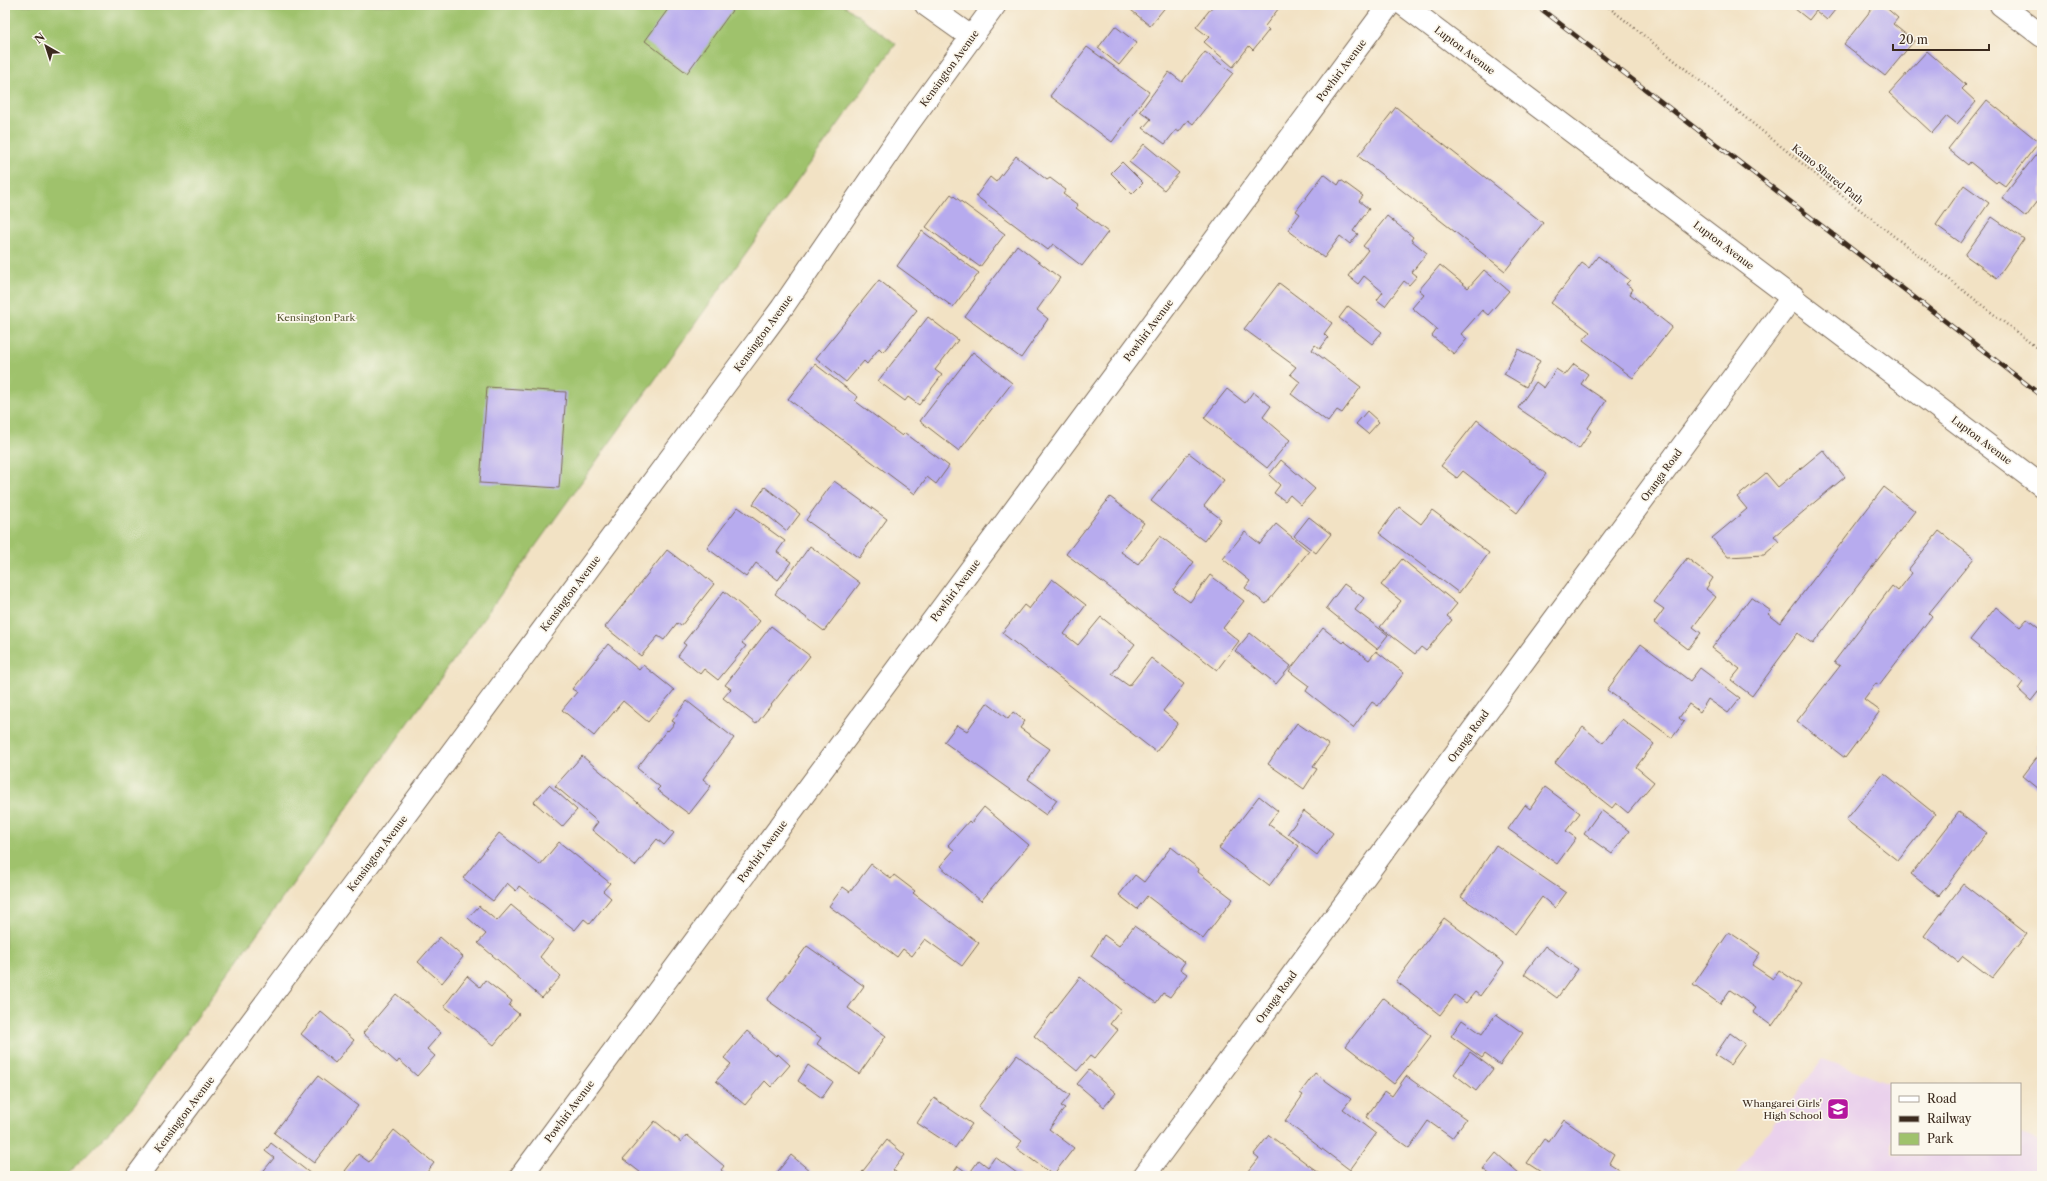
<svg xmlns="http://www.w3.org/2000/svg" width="2047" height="1181" font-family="'Libre Caslon Text',serif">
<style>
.built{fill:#ead1ec}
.green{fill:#9fc26c;stroke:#6d7645}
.building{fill:#b7abee}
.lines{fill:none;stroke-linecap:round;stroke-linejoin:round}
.minor-casing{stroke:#7b6a58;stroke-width:24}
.secondary-casing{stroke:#7b6a58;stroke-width:24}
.path{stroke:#7b6a58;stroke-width:2.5;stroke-dasharray:1 3;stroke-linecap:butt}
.minor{stroke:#fff;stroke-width:22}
.secondary{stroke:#fff;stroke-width:22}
.rail-casing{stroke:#3b2a1e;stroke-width:4.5}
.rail{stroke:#fbf7ec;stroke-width:3;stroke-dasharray:9;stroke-linecap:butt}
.labels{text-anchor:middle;stroke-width:3.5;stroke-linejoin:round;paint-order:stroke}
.street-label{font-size:10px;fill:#3b2a1e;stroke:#fbf7ec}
.park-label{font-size:10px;fill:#595835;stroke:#fbf7ec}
.poi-label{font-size:10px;fill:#3b2a1e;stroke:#fbf7ec;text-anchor:end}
</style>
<rect width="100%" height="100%" fill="#fbf7ec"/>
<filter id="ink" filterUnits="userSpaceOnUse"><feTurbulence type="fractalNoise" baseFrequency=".025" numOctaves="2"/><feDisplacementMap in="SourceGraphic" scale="8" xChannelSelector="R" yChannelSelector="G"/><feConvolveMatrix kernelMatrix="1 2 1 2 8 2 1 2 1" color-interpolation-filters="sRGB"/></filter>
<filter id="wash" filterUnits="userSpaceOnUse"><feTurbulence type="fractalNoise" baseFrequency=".012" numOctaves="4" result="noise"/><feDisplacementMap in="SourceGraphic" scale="16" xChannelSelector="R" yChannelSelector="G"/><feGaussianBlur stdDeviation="0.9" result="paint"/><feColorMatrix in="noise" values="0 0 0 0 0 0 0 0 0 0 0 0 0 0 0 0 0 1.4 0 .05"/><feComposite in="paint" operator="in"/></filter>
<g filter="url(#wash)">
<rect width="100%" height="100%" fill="#f2e2c4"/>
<path class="built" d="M 1823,1059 L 1892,1085 L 1892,1154 L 2020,1154 L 2020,1133 L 2042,1141 L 2042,1176 L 1734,1176 Z"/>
<path class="green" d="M 5,5 L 844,5 L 896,44 L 134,1105 L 67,1176 L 5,1176 Z"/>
<g id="blocks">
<path class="building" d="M 671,5 L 736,5 L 687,73 L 645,41 Z
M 1135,5 L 1167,5 L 1150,26 L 1131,10 Z
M 1210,5 L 1275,5 L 1279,8 L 1265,26 L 1269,30 L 1253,50 L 1249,46 L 1233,67 L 1204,42 L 1209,37 L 1196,27 L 1212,7 Z
M 1790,5 L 1839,5 L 1827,20 L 1816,11 L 1809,20 Z
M 1875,5 L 1883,5 L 1898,18 L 1893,24 L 1914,41 L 1885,76 L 1844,44 Z
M 1115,26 L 1137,43 L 1119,65 L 1098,48 Z
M 1087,47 L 1149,92 L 1112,142 L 1050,96 Z
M 1927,51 L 1966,85 L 1962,89 L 1976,102 L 1957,124 L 1947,116 L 1932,133 L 1889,93 Z
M 1205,52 L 1233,73 L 1193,124 L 1188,120 L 1179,132 L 1176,130 L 1165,144 L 1143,128 L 1151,119 L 1140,111 L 1169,72 L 1182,82 Z
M 1987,100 L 2039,142 L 2005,186 L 1998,181 L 1996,183 L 1970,162 L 1968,165 L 1948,149 Z
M 1396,107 L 1543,223 L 1505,271 L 1358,156 Z
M 1144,144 L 1179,173 L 1164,190 L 1129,162 Z
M 2042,147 L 2042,204 L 2038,201 L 2026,217 L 2002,198 Z
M 1016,156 L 1047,180 L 1050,178 L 1066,190 L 1063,194 L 1078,205 L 1076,208 L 1108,232 L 1082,266 L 1053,244 L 1048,250 L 976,196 L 990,177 L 996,182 Z
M 1122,162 L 1143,183 L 1132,194 L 1111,173 Z
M 1324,174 L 1338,185 L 1341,180 L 1363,196 L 1359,201 L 1369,209 L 1353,231 L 1358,234 L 1350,244 L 1340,236 L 1324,258 L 1288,230 L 1300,214 L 1296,211 Z
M 1964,185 L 1989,203 L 1961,243 L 1936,225 Z
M 951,194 L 1005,234 L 980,267 L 926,227 Z
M 1387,216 L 1413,237 L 1411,240 L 1427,253 L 1412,272 L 1417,276 L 1409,285 L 1404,281 L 1385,306 L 1377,300 L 1383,292 L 1364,276 L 1358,284 L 1348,276 L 1368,250 L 1363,246 Z
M 1992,217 L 2024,239 L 1997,278 L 1965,255 Z
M 922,231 L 979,273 L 953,307 L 897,266 Z
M 1017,245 L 1060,278 L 1037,310 L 1048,319 L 1021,358 L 965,317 Z
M 1598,256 L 1630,280 L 1626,284 L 1633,289 L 1630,294 L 1672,327 L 1633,378 L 1583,340 L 1590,332 L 1551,303 L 1582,263 L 1589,268 Z
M 1440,265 L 1468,288 L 1484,270 L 1509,291 L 1488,315 L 1482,310 L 1461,334 L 1467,339 L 1454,354 L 1432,336 L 1437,329 L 1412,308 L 1424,294 L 1419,290 Z
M 879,280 L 917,310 L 883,352 L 879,348 L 867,364 L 864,361 L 846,382 L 816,358 Z
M 1279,283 L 1332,323 L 1324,334 L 1328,338 L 1320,349 L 1315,345 L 1312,350 L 1361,387 L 1342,413 L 1337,410 L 1328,422 L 1291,394 L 1300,382 L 1290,374 L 1296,367 L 1244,329 Z
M 1348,306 L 1382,332 L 1372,344 L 1339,318 Z
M 928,317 L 958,340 L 935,370 L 942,375 L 919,405 L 908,397 L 905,401 L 878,381 Z
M 1518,349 L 1540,361 L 1526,387 L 1504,374 Z
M 973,352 L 1012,383 L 959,451 L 920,421 Z
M 815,364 L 858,397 L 855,401 L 902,436 L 905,433 L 949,466 L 936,484 L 927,477 L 915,494 L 788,399 Z
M 1574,364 L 1588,374 L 1581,384 L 1606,401 L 1588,428 L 1591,431 L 1579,449 L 1518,408 L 1536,382 L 1544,388 L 1556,369 L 1565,375 Z
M 487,387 L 566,392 L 559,488 L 480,483 Z
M 1227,389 L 1245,403 L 1253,392 L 1271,406 L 1263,417 L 1290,440 L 1267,468 L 1204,418 Z
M 1367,411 L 1379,422 L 1368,434 L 1356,424 Z
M 1477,420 L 1546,474 L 1517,513 L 1463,471 L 1457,478 L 1441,466 Z
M 1823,450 L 1845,477 L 1774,536 L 1779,542 L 1764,555 L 1728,557 L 1712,538 L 1747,509 L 1737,497 L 1766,473 L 1778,487 Z
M 1189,453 L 1224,480 L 1204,506 L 1221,519 L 1204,541 L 1151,501 Z
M 1281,460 L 1315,489 L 1301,505 L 1290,495 L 1285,501 L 1274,493 L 1280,485 L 1269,475 Z
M 834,481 L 887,519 L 859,558 L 806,520 Z
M 765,487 L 800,514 L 787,531 L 753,504 Z
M 1884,487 L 1915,511 L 1813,644 L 1798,633 L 1752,696 L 1731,680 L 1740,669 L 1712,648 L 1751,597 L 1771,611 L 1768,614 L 1780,623 Z
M 1110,497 L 1144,523 L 1121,552 L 1138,564 L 1160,536 L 1194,562 L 1173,590 L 1190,602 L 1210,575 L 1244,601 L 1223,628 L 1239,641 L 1217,670 L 1066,554 Z
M 738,507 L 785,541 L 777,552 L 791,562 L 778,580 L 756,563 L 746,577 L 707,548 Z
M 1399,507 L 1421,524 L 1432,510 L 1489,553 L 1459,593 L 1379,533 Z
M 1309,517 L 1331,534 L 1316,553 L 1294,536 Z
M 1276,524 L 1309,551 L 1266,604 L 1245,588 L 1250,581 L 1223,559 L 1245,532 L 1260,544 Z
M 1939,531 L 1974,558 L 1929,613 L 1932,616 L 1879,685 L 1876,683 L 1864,699 L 1880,711 L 1845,758 L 1797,721 L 1840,666 L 1834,662 L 1892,586 L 1898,591 L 1912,573 L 1908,570 Z
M 810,546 L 860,583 L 824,631 L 775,594 Z
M 667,550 L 688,566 L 690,564 L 714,584 L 681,626 L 677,623 L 664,640 L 658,636 L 641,656 L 605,627 Z
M 1687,558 L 1713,578 L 1706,589 L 1716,597 L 1693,627 L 1701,633 L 1688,649 L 1654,623 L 1664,609 L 1654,602 Z
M 1402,559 L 1457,604 L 1447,616 L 1452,620 L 1426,651 L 1421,647 L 1415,654 L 1380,627 L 1401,601 L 1381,585 Z
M 1052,579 L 1086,605 L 1064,634 L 1078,645 L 1101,617 L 1135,644 L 1112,674 L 1129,686 L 1151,658 L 1184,684 L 1163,711 L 1178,723 L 1156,752 L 1002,633 L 1024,605 L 1029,609 Z
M 1344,584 L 1364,598 L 1355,610 L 1388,635 L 1377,649 L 1326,608 Z
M 724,591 L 760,621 L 742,643 L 746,646 L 718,680 L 704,669 L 700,674 L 678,656 L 686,645 L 683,643 Z
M 1996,607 L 2020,627 L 2027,619 L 2042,631 L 2042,687 L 2031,701 L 2018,689 L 2023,682 L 1970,640 Z
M 771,626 L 810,656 L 756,724 L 723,698 L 731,689 L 725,685 Z
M 1323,628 L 1342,643 L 1344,641 L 1369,660 L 1376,651 L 1404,673 L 1378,706 L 1372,702 L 1353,728 L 1306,691 L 1309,686 L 1289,671 Z
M 1250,633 L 1291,666 L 1276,684 L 1235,651 Z
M 608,644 L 639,670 L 643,665 L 674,690 L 648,722 L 623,701 L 594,736 L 562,710 L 577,692 L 572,689 Z
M 1641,644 L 1690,681 L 1700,668 L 1740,698 L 1728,713 L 1708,699 L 1700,712 L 1689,704 L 1679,718 L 1684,722 L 1672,738 L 1607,690 Z
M 687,701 L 734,738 L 703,779 L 711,786 L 689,814 L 657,790 L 660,787 L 637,768 L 667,730 L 668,731 L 675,723 L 672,721 Z
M 987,703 L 1008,719 L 1013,712 L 1025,721 L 1020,728 L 1050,749 L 1028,779 L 1057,800 L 1046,815 L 944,742 L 957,725 L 967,731 Z
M 1622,719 L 1654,744 L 1636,767 L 1654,782 L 1628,813 L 1616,803 L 1612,808 L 1555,763 L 1583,727 L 1603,743 Z
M 1297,723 L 1329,745 L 1313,767 L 1317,769 L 1304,789 L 1268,764 Z
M 2042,740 L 2042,751 L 2037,747 Z
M 2042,751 L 2042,786 L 2039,789 L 2023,776 Z
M 582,756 L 674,833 L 664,845 L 657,839 L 635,866 L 592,830 L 598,822 L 555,786 Z
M 1884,773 L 1935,814 L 1898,861 L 1846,820 Z
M 549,785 L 577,810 L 562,827 L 534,802 Z
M 1545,787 L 1580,813 L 1566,831 L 1576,838 L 1557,864 L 1508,829 L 1525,805 L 1530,809 Z
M 1259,796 L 1278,811 L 1268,824 L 1299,846 L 1269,886 L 1219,848 Z
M 984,807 L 1029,845 L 981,901 L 940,866 L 954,850 L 948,845 L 969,821 L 971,823 Z
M 1601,810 L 1629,831 L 1612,854 L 1584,834 Z
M 1304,811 L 1333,833 L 1317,855 L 1288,833 Z
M 1959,812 L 1987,833 L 1939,896 L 1911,874 Z
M 499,833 L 540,865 L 559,842 L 610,883 L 603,891 L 611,898 L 590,924 L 584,919 L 575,930 L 519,886 L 516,891 L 507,883 L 493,901 L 463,878 Z
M 1496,845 L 1566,893 L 1555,908 L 1542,897 L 1515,934 L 1461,897 Z
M 1171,847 L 1199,869 L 1198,872 L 1233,899 L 1203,939 L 1147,896 L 1137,909 L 1119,895 L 1135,875 L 1144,882 Z
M 871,864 L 891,879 L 894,875 L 915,891 L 913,893 L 979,943 L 962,966 L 925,939 L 912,956 L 903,949 L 897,957 L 829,906 L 843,887 L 850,892 Z
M 1963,884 L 2027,934 L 1992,978 L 1963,956 L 1958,962 L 1924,936 Z
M 511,905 L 553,940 L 540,957 L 561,976 L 542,998 L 478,943 L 486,934 L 468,918 L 479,906 L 497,921 Z
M 1444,918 L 1504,963 L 1480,996 L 1475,992 L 1466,1003 L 1455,995 L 1440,1015 L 1396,981 Z
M 1134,926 L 1185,962 L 1180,969 L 1187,974 L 1170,997 L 1163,993 L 1156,1003 L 1091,956 L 1104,935 L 1119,946 Z
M 1729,932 L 1760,953 L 1752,965 L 1773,979 L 1779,970 L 1801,985 L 1772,1026 L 1753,1012 L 1756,1008 L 1730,990 L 1720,1004 L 1693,985 Z
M 440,937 L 463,957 L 442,983 L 418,962 Z
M 807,946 L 864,986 L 848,1008 L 886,1036 L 859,1074 L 817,1044 L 821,1038 L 767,1000 Z
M 1545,946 L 1578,969 L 1557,998 L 1524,974 Z
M 467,976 L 480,987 L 485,980 L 512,1001 L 509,1006 L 519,1014 L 494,1045 L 444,1006 Z
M 1080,977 L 1121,1010 L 1110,1024 L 1118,1030 L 1094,1059 L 1090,1056 L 1077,1071 L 1034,1036 Z
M 396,994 L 441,1033 L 427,1049 L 435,1056 L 417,1076 L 399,1060 L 397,1063 L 363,1033 Z
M 1383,998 L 1431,1036 L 1394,1084 L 1346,1046 Z
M 320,1011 L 354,1040 L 335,1063 L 301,1034 Z
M 1496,1014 L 1523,1033 L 1500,1065 L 1485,1054 L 1482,1058 L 1451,1036 L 1462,1020 L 1482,1034 Z
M 747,1031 L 776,1056 L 778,1054 L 790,1065 L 771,1087 L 765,1081 L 745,1105 L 716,1081 L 731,1064 L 724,1058 Z
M 1730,1033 L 1745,1044 L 1730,1065 L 1715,1055 Z
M 1470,1052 L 1493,1069 L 1476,1091 L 1454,1074 Z
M 1017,1055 L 1070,1095 L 1061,1106 L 1065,1108 L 1049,1129 L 1074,1148 L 1053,1175 L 1016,1148 L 1022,1141 L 978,1107 Z
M 808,1065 L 833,1082 L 822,1098 L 798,1081 Z
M 1089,1070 L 1116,1093 L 1104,1107 L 1077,1084 Z
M 1315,1073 L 1351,1099 L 1343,1109 L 1376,1134 L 1350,1170 L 1285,1121 L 1303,1095 L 1300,1093 Z
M 318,1076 L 358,1106 L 314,1163 L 274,1133 Z
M 1406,1076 L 1466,1119 L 1452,1138 L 1428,1121 L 1409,1148 L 1366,1117 L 1385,1091 L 1392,1096 Z
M 934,1098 L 972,1124 L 955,1148 L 917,1123 Z
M 1564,1120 L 1614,1154 L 1609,1163 L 1620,1170 L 1616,1176 L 1547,1176 L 1527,1163 L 1544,1139 L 1549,1142 Z
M 655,1121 L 681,1142 L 687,1135 L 724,1166 L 721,1170 L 728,1176 L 645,1176 L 623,1159 Z
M 394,1130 L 434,1163 L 424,1176 L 351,1176 L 345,1171 L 358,1154 L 369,1162 Z
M 1269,1135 L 1323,1176 L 1245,1176 L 1259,1158 L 1254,1154 Z
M 887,1140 L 905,1155 L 893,1170 L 901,1176 L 859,1176 Z
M 271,1143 L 311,1174 L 309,1176 L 264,1176 L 261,1174 L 274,1158 L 265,1151 Z
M 1496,1153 L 1520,1174 L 1518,1176 L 1492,1176 L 1483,1169 Z
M 791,1155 L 816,1176 L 774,1176 Z
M 995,1157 L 1021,1176 L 951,1176 L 958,1166 L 969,1174 L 979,1160 L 988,1167 Z"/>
</g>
</g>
<g filter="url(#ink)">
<use href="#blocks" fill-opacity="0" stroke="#7b6a58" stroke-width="1"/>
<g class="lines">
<g class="minor-casing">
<path id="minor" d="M 926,5 L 971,37
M 1404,5 L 2042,486
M 2001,5 L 2042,36
M 521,1176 L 1389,5
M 1144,1176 L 1793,296"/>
</g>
<g class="secondary-casing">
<path id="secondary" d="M 137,1176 L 782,308 L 908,124 L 995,5"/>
</g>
<path class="path" d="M 1606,5 L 1840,194 L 2042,352"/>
<use href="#minor" class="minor"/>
<use href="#secondary" class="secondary"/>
<g class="rail-casing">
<path id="rail" d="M 1536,5 L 2042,396"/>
</g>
<use href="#rail" class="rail"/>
</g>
</g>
<defs>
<g id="school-square" transform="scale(1.15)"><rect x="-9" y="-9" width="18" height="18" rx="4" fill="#b5179e" stroke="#fbf7ec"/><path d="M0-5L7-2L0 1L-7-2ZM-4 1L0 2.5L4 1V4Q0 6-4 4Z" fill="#fff"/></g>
</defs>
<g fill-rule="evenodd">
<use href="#school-square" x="1838" y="1109"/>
</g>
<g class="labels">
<g class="street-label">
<text transform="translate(1465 50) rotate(37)" y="4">Lupton Avenue</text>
<text transform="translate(949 68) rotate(-54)" y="4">Kensington Avenue</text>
<text transform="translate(1341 70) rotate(-53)" y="4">Powhiri Avenue</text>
<text transform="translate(1828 174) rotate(39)" y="4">Kamo Shared Path</text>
<text transform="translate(1724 245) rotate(37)" y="4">Lupton Avenue</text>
<text transform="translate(1148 330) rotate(-53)" y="4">Powhiri Avenue</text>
<text transform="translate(763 333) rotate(-54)" y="4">Kensington Avenue</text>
<text transform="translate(1982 440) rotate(37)" y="4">Lupton Avenue</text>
<text transform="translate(1661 475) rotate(-54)" y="4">Oranga Road</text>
<text transform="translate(955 590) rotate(-53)" y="4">Powhiri Avenue</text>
<text transform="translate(570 593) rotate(-53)" y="4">Kensington Avenue</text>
<text transform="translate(1468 736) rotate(-54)" y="4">Oranga Road</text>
<text transform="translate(762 851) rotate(-53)" y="4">Powhiri Avenue</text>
<text transform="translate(377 853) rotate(-53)" y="4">Kensington Avenue</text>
<text transform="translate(1276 997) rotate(-54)" y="4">Oranga Road</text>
<text transform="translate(569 1111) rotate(-53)" y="4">Powhiri Avenue</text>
<text transform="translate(184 1114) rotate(-53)" y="4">Kensington Avenue</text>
</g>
<g class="park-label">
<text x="316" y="321">Kensington Park</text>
</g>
<g class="poi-label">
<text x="1822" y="1107">Whangarei Girls'<tspan x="1822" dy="12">High School</tspan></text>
</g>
</g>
<rect width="2047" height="1181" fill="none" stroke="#fbf7ec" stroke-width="20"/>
<rect x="1891" y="1083" width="130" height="72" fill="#fbf7ec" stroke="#aea59a"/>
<rect x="1899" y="1096" width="20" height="6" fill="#ffffff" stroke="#aea59a"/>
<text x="1927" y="1103" font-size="12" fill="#3b2a1e">Road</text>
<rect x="1899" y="1116" width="20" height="6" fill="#3b2a1e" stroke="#aea59a"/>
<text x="1927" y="1123" font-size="12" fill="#3b2a1e">Railway</text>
<rect x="1899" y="1133" width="20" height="12" fill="#9fc26c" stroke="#aea59a"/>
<text x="1927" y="1143" font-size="12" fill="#3b2a1e">Park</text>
<g transform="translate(46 46) rotate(321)" stroke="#fbf7ec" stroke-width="3" paint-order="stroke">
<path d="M0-3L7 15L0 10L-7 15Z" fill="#3b2a1e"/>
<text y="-6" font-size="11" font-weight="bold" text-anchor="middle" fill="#3b2a1e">N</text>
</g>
<path d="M1893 44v6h96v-6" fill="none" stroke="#3b2a1e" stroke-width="2"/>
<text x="1899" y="44" font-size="12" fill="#3b2a1e" stroke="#fbf7ec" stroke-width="3" paint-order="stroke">20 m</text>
</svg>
